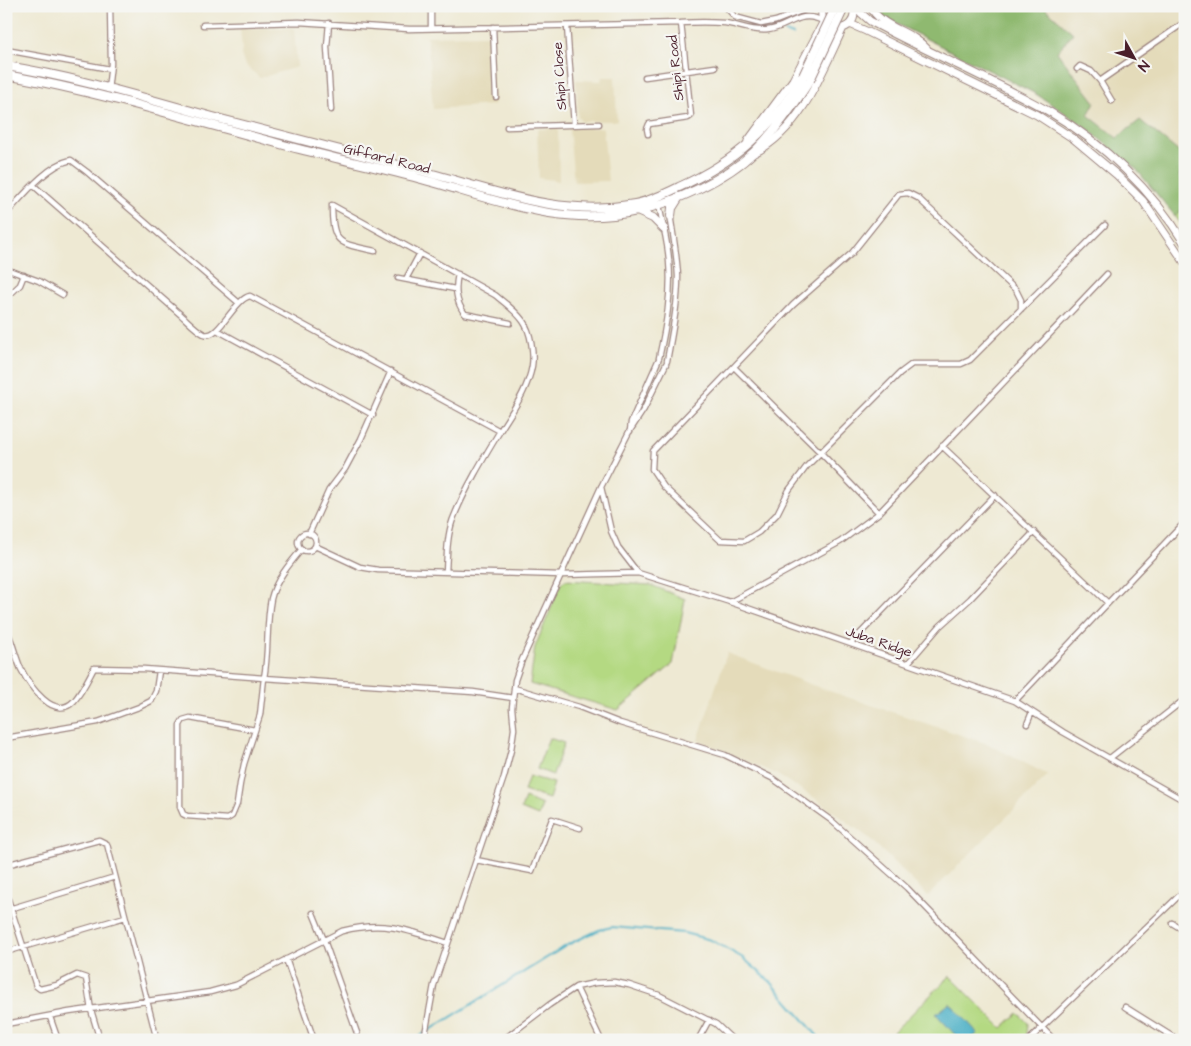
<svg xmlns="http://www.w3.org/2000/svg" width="1191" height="1046" font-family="'Architects Daughter',sans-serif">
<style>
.built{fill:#e4dbba}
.green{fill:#b4d982;stroke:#7f7c56}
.forest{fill:#8fb970;stroke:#6c6c4e}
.water{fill:#46aec5;stroke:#486678}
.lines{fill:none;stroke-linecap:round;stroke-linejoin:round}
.stream{stroke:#46aec5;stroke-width:2}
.minor-casing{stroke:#9c847f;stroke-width:7}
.secondary-casing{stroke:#9c847f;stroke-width:9}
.primary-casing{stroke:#9c847f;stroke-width:10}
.minor{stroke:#fff;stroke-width:4.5}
.secondary{stroke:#fff;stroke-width:7}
.primary{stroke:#fff;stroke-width:8}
.primary-bridge-casing{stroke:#9c847f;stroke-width:10;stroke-linecap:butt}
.primary-bridge{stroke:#fff;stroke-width:8}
.labels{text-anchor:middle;stroke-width:4.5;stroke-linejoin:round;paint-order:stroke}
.street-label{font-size:14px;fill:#4a1f2b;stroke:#f6f6f2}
</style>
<rect width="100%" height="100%" fill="#f6f6f2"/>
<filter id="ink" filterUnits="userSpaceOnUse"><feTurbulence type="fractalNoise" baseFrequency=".02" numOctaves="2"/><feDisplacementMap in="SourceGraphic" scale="10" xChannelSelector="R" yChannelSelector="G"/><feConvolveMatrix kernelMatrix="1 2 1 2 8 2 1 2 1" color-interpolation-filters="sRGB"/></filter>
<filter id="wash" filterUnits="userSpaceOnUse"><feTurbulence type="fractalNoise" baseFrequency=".0096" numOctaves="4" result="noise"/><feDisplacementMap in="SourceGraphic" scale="20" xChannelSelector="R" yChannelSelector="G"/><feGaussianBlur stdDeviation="1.12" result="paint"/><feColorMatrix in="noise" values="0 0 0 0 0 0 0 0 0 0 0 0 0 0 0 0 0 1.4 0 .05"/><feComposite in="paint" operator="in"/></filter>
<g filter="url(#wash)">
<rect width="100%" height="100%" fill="#eee9d3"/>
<path class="built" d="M 1047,6 L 1185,6 L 1185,157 L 1140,120 L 1117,138 L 1088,114 L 1095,102 L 1057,52 L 1046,9 Z
M 240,28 L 294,28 L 297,67 L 260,78 L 245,65 L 241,55 L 242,47 Z
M 490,35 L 494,105 L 433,109 L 427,36 Z
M 602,77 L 615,77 L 617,121 L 581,121 L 578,117 L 576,80 L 601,81 Z
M 558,128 L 559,181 L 539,178 L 537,129 Z
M 569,128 L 603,128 L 608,181 L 574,182 Z
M 727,653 L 823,689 L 988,744 L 1048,775 L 928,896 L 869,838 L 815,798 L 776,774 L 698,740 Z"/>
<path class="green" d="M 1185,207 L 1185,229 L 1175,216 Z
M 565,580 L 651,585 L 685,599 L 673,664 L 618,710 L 530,684 L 535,647 L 561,584 Z
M 549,738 L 564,743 L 553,775 L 537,769 Z
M 529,776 L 554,783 L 549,799 L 524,791 Z
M 525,798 L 542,805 L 538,816 L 521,809 Z
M 950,976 L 1002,1028 L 1018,1013 L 1028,1023 L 1027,1034 L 1021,1040 L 885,1040 Z"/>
<path class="forest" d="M 874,6 L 1047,6 L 1046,9 L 1073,33 L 1057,52 L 1095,102 L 1088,115 L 1117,138 L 1140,120 L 1185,157 L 1185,167 L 1179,176 L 1185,181 L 1185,207 L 1175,216 L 1136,169 L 1080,123 L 1036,94 L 881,16 Z"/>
<path class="water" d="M 950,1003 L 978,1033 L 970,1040 L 960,1040 L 936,1014 Z"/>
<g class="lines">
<path class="stream" d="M 703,6 L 712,9
M 785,32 L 793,35
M 414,1040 L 569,944 L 599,930 L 612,927 L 684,933 L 711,940 L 743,958 L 771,982 L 821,1040"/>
</g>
</g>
<g filter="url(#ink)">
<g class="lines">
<g class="minor-casing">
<path id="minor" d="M 431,6 L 431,28
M 725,6 L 735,17 L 761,24 L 776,21 L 814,6
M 329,23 L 327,47 L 331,110
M 681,23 C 696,22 710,22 725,23 C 739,25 753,32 768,30 C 790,27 799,9 823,21
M 203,25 L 299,22 L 409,29 L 681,23 L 691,116 L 688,118 L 649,124 L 647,129 L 648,134
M 567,26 L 574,125
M 493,27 L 496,97
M 6,50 L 110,69
M 1077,69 L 1080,66 L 1091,71 L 1100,81
M 645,77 L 715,67
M 108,90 L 111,64 L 110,6
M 1112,101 L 1100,81 L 1185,22
M 507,127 L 599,124
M 33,185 L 180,314 C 187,320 196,330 204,334 C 219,340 234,299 250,296 L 500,431
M 6,214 C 22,197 47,165 71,160 L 87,172 L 239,303
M 375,251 C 339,243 332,245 332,205 L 495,295 C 505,303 516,311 523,321 C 531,332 534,353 532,366 C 528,390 512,411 500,431 C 483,459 465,489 453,519 C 447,536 447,554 446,572
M 6,269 L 39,281 L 63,295
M 458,274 C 455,288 455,301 465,314 L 510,323
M 398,278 L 455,289
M 406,279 L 420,253
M 6,298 L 20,285 L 24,275
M 1021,309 L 1021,300 L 1016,290 L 918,198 L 908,193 L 899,194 L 852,253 L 793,305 L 653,451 L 652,469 L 664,487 L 720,540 L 744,541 L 759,532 L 777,514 L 789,490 L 807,466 L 900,373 L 912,364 L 961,364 L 970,360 L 1105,225
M 217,330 L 373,415
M 659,358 C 666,326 672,294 669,261 C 668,242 662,223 659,204
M 667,361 C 672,333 678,305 678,276 C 677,255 673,235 670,214
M 734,367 L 820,452 L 879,513
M 630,431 L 631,422 L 658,361
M 942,446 L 1108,603
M 601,487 L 611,531 L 618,547 L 638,573 L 730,602 L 1015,701 L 1063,732 L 1185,801
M298 542a9 9 0 1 1 18 0a9 9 0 1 1-18 0Z
M 309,534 L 329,490 L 345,469 L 361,439 L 391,371
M 315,546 L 360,567 L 378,570 L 562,575 L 638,573
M 730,602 L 840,542 L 879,513 L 1107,274
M 6,629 C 13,642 15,656 21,669 C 29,685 54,722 74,701 C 82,692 88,679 94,668 L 144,669 L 264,678 C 269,652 266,624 271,599 C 275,581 290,563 302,549
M 851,643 L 995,495
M 908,663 L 940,626 L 970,599 L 1034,532
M 514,688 L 579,707 L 620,723 L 725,755 L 772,778 L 832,821 L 907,888 L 1054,1040
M 1015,701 L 1185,522
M 1027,724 L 1032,712
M 255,730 L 190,718 L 183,720 L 180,725 L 180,807 L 183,814 L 187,816 L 227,819 L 232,816 L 237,804 L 240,784 L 244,764 L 260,715 L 264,678 L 473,692 L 513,698
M 6,738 L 98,722 L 139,707 L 151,701 L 156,691 L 159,671
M 1110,758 L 1185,699
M 476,860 L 532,871 L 552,819 L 580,828
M 6,865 L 99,840 L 107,844 L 157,1040
M 6,893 L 36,986 L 40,989 L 57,985 L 77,975 L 86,978 L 91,1010 L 100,1040
M 6,910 L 115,877
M 313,913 L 324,940 L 357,1033
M 1172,923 L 1185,931
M 6,952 L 125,917
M 286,959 L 314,1040
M 576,987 L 601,1040
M 1125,1007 L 1178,1040
M 50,1017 L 58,1040
M 6,1024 L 69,1012 L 210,992 L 236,985 L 342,931 C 385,920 407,930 448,943
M 424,1040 L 434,985 L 504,777 L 511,750 L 514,729 L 512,708 L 515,680 L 522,660 L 601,487 L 629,432 L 644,409 L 666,364
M 503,1040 L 549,1005 L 576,987 L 595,983 L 614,982 L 629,985 L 659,995 L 716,1024 L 733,1040
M 698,1040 L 709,1020
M 1029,1040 L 1185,890"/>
</g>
<g class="secondary-casing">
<path id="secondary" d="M 823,6 C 814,36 861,36 853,7
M 853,6 L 870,21 C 929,53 992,79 1050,112 C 1103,143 1153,191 1185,244
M 870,6 C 881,28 912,31 927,49
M 850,24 L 866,31 L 1037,115 L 1074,139 L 1117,175 L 1143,201 L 1185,263
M 748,141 L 793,80 L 824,21
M 756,152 C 802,128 822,72 843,28"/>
</g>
<g class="primary-casing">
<path id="primary" d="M 6,66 C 76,77 144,98 213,117 C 281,135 350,152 418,170 C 492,189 557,218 635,204 C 650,201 665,194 679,187 C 737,161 770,130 803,76
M 6,75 C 105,93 202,123 299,149 C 338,159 376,167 414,177 C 490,197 558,229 637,211 C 675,202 725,180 754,152 C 775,131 794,105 810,80
M 637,211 L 653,218 L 664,229
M 671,216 L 672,208 L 679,197"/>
</g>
<use href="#minor" class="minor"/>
<use href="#secondary" class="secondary"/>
<use href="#primary" class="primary"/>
<g class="primary-bridge-casing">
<path id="primary-bridge" d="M 803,76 L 836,6
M 810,80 L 845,6"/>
</g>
<use href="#primary-bridge" class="primary-bridge"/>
</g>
</g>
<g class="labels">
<g class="street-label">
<text transform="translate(675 68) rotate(-96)" y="5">Shipi Road</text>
<text transform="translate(559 76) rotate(-94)" y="5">Shipi Close</text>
<text transform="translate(387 158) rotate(14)" y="5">Giffard Road</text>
<text transform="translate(879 641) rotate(19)" y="5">Juba Ridge</text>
</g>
</g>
<rect width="1191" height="1046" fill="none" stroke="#f6f6f2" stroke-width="25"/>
<g transform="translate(1134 58) rotate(130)" stroke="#f6f6f2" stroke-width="4" paint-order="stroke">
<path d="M0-4L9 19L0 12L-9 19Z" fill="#4a1f2b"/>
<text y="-8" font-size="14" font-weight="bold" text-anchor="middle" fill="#4a1f2b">N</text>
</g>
</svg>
